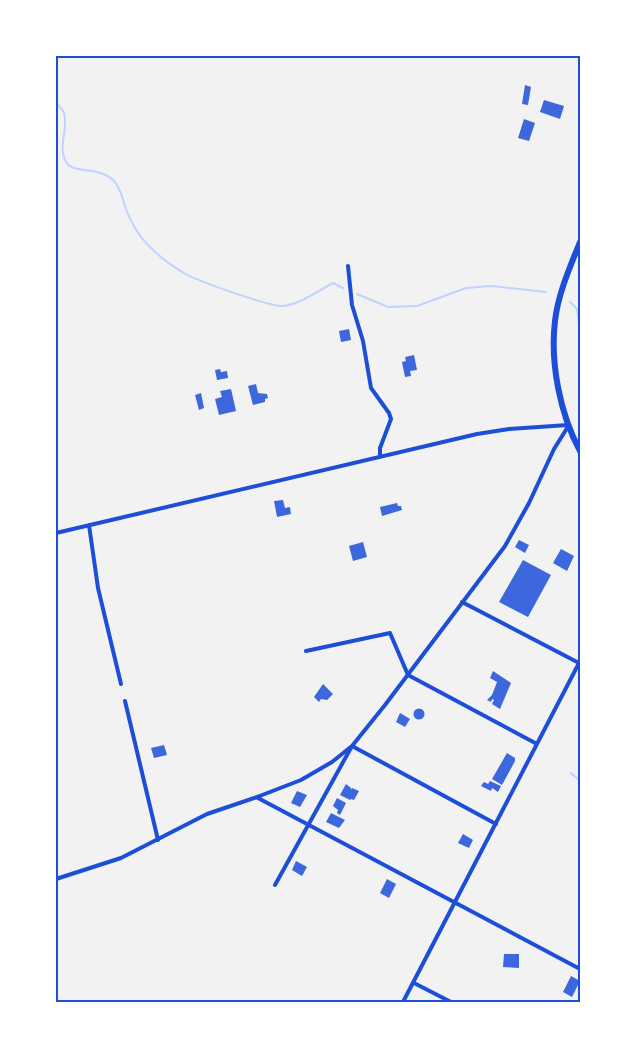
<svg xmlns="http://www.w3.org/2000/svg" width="636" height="1058" font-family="Overpass,sans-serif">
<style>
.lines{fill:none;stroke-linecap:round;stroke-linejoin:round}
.stream{stroke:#bfd3fe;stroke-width:2}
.building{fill:#3d67dc}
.minor{stroke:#1d4ed8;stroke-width:4}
.primary{stroke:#1d4ed8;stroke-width:6}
.neatline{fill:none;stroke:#1d4ed8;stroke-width:2}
</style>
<rect width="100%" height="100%" fill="#f2f2f2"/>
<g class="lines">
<path class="stream" d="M 56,102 C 58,105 62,109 64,113 C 69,129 57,146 66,162 C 73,175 99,165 114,181 C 121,189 122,197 125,206 C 128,216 136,231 142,238 C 151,250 171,266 184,273 C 197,281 271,307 283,306 C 300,304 318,291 333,283 L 343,288
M 357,294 L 388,307 L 417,306 L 466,288 L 491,286 L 546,292
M 570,302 L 577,309 L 580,332
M 571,773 L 580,781"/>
</g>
<path class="building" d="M 525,85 L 531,87 L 528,105 L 522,104 Z
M 544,100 L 564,106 L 560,119 L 540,112 Z
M 524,119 L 535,123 L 529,141 L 518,138 Z
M 349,329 L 351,340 L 341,342 L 339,331 Z
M 414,355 L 417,370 L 410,371 L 411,376 L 405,377 L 402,362 L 406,361 L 405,357 Z
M 220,369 L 221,372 L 227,371 L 228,378 L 217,380 L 215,370 Z
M 256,384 L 258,393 L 267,394 L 268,398 L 265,399 L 265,402 L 253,405 L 248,386 Z
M 231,389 L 236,411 L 219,415 L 215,399 L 222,397 L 220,391 Z
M 201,393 L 204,408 L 199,410 L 195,395 Z
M 283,500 L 285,508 L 290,507 L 291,514 L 277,517 L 274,501 Z
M 397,503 L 398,506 L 401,506 L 402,510 L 382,516 L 380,507 Z
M 519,540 L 529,545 L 525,553 L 515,547 Z
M 363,542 L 367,557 L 353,561 L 349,546 Z
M 561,549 L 574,556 L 567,571 L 553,563 Z
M 523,560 L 551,575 L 528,617 L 499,602 Z
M 493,671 L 511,683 L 500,709 L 492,704 L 494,700 L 492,699 L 491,702 L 487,700 L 492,695 L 497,682 L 490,678 Z
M 323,684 L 333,694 L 327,700 L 321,699 L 319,702 L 314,697 Z
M413.5 714a5.5 5.5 0 1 1 11 0a5.5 5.5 0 1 1-11 0Z
M 400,713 L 410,719 L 405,727 L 396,722 Z
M 164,745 L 167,755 L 154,758 L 151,748 Z
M 507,753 L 515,758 L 515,761 L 502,785 L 492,779 Z
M 490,781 L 501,786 L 498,792 L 492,788 L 491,791 L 481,786 L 484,782 L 488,784 Z
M 346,784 L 351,788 L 351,790 L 352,788 L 359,791 L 354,800 L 351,799 L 350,800 L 340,795 Z
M 297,791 L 307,795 L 300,807 L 291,803 Z
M 337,798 L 346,803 L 340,815 L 337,813 L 338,810 L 333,806 Z
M 331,813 L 345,820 L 339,828 L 326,822 Z
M 463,834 L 473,840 L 469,848 L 458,843 Z
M 296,861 L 307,867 L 302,876 L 292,870 Z
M 387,879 L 396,884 L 389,898 L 380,893 Z
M 504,954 L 519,954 L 519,968 L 503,967 Z
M 571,976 L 580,981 L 572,997 L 563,992 Z"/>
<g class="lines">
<path class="minor" d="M 348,266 L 352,305 L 363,341 L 371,388 L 389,413 L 391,419 L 380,448 L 380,456
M 89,525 L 98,588 L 121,684
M 56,533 L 477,434 L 509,429 L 568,425
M 306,651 L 390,633 L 408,675 L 537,744
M 125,701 L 158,840
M 258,798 L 580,969
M 56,879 L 121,858 L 207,814 L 257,797 L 301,780 L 332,762 L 352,746 L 385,705 L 505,546 L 529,503 L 554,449 L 569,425
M 275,885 L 352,746 L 496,824
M 414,983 L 451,1002
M 403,1002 L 579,663 L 462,602"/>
<path class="primary" d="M 580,242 C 570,267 558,294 555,321 C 550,363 560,414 580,451"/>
</g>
<rect width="636" height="1058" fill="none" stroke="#ffffff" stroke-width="114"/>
<rect x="57" y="57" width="522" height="944" class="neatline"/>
</svg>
